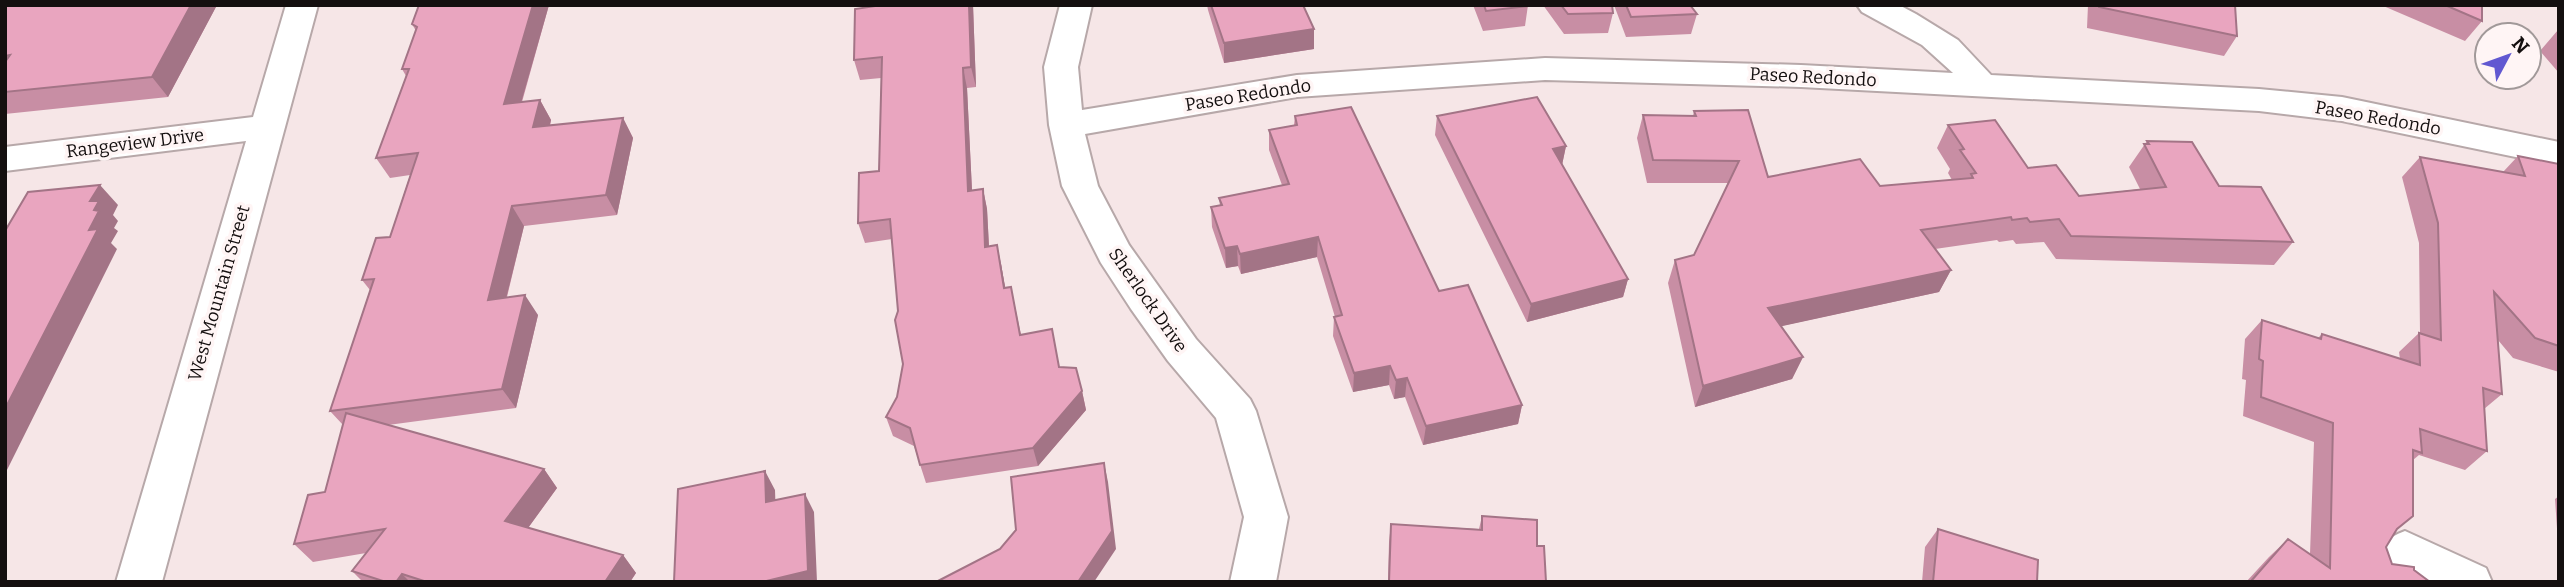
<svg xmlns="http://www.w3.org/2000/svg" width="2564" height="587" font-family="Bitter,serif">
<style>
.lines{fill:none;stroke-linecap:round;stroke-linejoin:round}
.minor-casing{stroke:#b7a8a9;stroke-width:4}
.minor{fill:#fff;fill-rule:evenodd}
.wall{fill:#c88ea4}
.shaded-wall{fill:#a37486}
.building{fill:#e9a5bf;stroke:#a37486;stroke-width:2}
.labels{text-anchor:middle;stroke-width:7;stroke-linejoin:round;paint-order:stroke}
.street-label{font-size:18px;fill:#140f0f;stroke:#fff5f5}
</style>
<rect width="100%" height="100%" fill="#f6e6e7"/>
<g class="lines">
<g class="minor-casing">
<path id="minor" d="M 286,5 L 318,5 L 162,582 L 116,582 L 246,141 L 5,171 L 5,147 L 253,117 Z
M 1060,5 L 1092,5 L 1078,67 L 1082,110 L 1297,75 L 1545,58 L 1801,65 L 1953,73 L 1922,45 L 1862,12 L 1857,5 L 1899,5 L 1916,14 L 1958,40 L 1991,75 L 2259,89 L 2342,97 L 2559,142 L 2559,166 L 2342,121 L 2259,111 L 1801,87 L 1545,80 L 1297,97 L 1085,134 L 1098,186 L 1129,245 L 1196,339 L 1250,399 L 1256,411 L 1288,517 L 1276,582 L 1230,582 L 1244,517 L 1216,418 L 1168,361 L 1131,309 L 1101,263 L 1062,186 L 1049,125 L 1044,67 Z
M 2405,531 L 2486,568 L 2492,582 L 2424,582 L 2410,575 L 2401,582 L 2373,580 L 2367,566 C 2375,548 2386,538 2405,531 Z"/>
</g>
<use href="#minor" class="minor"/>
</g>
<path class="wall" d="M 5,5 L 217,5 L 168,97 L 5,114 Z
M 419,5 L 549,5 L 522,102 L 540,100 L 551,120 L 550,126 L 623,118 L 633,138 L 617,215 L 524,226 L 507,297 L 538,315 L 516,408 L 388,425 L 544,469 L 557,488 L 528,528 L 623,555 L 636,573 L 630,582 L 363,582 L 352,571 L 366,553 L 313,562 L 294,544 L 325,492 L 343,425 L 330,411 L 370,290 L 362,280 L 390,237 L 410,175 L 390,178 L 376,158 L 406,76 L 402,69 L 416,31 L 412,24 Z
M 973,5 L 976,87 L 967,88 L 972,191 L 983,189 L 987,209 L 989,246 L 1001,264 L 1005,288 L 1011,287 L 1021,335 L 1059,367 L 1082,391 L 1086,410 L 1038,466 L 926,483 L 914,446 L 893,436 L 886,417 L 897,397 L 903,364 L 892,239 L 865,243 L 858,223 L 879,171 L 881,78 L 860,80 L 854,60 Z
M 1207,5 L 1303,5 L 1314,29 L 1314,49 L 1224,63 L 1208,10 Z
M 1473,5 L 1528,5 L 1525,26 L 1483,31 Z
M 1543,5 L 1612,5 L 1613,13 L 1608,33 L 1564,34 Z
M 1614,5 L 1690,5 L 1697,14 L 1691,34 L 1626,37 Z
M 2088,5 L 2235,5 L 2237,36 L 2224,56 L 2087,28 Z
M 2381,5 L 2482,5 L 2482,21 L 2465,41 Z
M 2558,30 L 2559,30 L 2559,73 L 2540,51 Z
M 1694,111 L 1768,177 L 1880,186 L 1952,180 L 1948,173 L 1950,169 L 1937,148 L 1948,125 L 2079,196 L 2140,189 L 2129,167 L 2147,141 L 2219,186 L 2293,242 L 2274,265 L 2056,259 L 2044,242 L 2016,244 L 2013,240 L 1999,242 L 1997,240 L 1935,249 L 1951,270 L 1939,292 L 1781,326 L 1803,357 L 1792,379 L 1695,407 L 1668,283 L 1675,260 L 1694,255 L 1728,183 L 1647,183 L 1637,138 L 1643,115 L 1693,116 Z
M 1295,116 L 1439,291 L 1522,405 L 1518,424 L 1423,445 L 1405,397 L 1394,399 L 1389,385 L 1353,392 L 1333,336 L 1334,317 L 1335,317 L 1317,257 L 1241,274 L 1238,266 L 1226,268 L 1212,227 L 1211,207 L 1220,206 L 1219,198 L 1282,185 L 1269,150 L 1269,130 L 1294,125 Z
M 1437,116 L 1566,146 L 1562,165 L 1628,279 L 1623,297 L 1527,322 L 1435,135 Z
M 2518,156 L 2559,164 L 2559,372 L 2513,358 L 2498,340 L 2502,394 L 2484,409 L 2487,451 L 2465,470 L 2419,455 L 2413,460 L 2396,530 L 2386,547 L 2392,564 L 2414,570 L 2430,582 L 2246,582 L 2269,557 L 2288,539 L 2310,554 L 2314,442 L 2243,416 L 2246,380 L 2242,379 L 2245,339 L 2262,320 L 2318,338 L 2322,334 L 2400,359 L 2399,352 L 2419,333 L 2420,333 L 2419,243 L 2402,177 L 2420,157 L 2503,172 Z
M 2559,496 L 2559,558 L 2555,499 Z
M 1482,516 L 1537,546 L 1546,582 L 1388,582 L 1389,542 L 1391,524 L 1479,529 Z
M 1938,529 L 2037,582 L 1913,582 L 1915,580 L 1922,582 L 1925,547 Z"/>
<path class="shaded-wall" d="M 191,5 L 217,5 L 168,97 L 152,77 Z
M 533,5 L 549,5 L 515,124 L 504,104 Z
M 969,5 L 973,5 L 976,87 L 971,67 Z
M 1314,29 L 1314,49 L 1224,63 L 1224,43 Z
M 963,68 L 967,88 L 973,211 L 968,191 Z
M 540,100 L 551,120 L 544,148 L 533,127 Z
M 623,118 L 633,138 L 617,215 L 606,195 Z
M 1566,146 L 1562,165 L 1553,149 Z
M 100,185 L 118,205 L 113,215 L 118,221 L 114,228 L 118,231 L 111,243 L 117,249 L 5,474 L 5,409 L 94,210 L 90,201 Z
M 983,189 L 987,209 L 990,267 L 985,247 Z
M 512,206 L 524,226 L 501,319 L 488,300 Z
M 1318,237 L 1317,257 L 1241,274 L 1240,254 Z
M 997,245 L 1001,264 L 1009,308 L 1004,288 Z
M 1237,246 L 1238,266 L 1226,268 L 1225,248 Z
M 1951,270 L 1939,292 L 1759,331 L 1768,308 Z
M 1628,279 L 1623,297 L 1527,322 L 1531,304 Z
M 525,295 L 538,315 L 516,408 L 502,389 Z
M 1803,357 L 1792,379 L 1695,407 L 1703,386 Z
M 1390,366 L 1389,385 L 1353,392 L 1354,373 Z
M 1407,378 L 1405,397 L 1394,399 L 1396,380 Z
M 1082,391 L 1086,410 L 1038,466 L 1033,448 Z
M 1522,405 L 1518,424 L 1423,445 L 1426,426 Z
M 1104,463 L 1108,482 L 1116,549 L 1094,582 L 1078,582 Z
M 544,469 L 557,488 L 520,539 L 505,521 Z
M 765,471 L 775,490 L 776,520 L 766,502 Z
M 805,494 L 814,512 L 817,582 L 762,582 Z
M 623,555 L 636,573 L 630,582 L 605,582 Z
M 402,574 L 410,582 L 396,582 Z"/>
<path class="building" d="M 5,5 L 191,5 L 152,77 L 5,92 L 5,62 L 10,55 L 5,56 Z
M 419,5 L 533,5 L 504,104 L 540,100 L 533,127 L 623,118 L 606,195 L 512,206 L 488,300 L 525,295 L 502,389 L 330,411 L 374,279 L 362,280 L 376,238 L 390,237 L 418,153 L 376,158 L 409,69 L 402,69 L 417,27 L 412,24 Z
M 876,5 L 969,5 L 971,67 L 963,68 L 968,191 L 983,189 L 985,247 L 997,245 L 1004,288 L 1011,287 L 1020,335 L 1052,329 L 1059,367 L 1076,368 L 1082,391 L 1033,448 L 920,465 L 910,428 L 886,417 L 897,397 L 903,364 L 895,320 L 898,311 L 890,219 L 858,223 L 859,173 L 879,171 L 882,57 L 854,60 L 855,9 L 876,6 Z
M 1211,5 L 1303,5 L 1314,29 L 1224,43 Z
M 1484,5 L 1528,5 L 1529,6 L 1486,11 Z
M 1561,5 L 1612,5 L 1613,13 L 1568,14 Z
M 1626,5 L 1690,5 L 1697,14 L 1631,17 Z
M 2099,5 L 2235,5 L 2237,36 L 2099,7 Z
M 2445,5 L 2482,5 L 2482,21 Z
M 1537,97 L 1566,146 L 1553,149 L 1628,279 L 1531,304 L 1437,116 Z
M 1351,107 L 1439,291 L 1468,285 L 1522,405 L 1426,426 L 1407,378 L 1396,380 L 1390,366 L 1354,373 L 1334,317 L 1342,315 L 1318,237 L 1240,254 L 1237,246 L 1225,248 L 1211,207 L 1222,205 L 1219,198 L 1289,184 L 1269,130 L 1297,125 L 1295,116 Z
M 1748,110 L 1768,177 L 1860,159 L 1880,186 L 1973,178 L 1971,174 L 1976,173 L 1960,150 L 1964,149 L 1948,125 L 1995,120 L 2028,168 L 2056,165 L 2079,196 L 2166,187 L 2144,144 L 2149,144 L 2147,141 L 2192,142 L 2219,186 L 2261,187 L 2293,242 L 2071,236 L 2059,219 L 2030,222 L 2027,218 L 2012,220 L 2011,217 L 1921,230 L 1951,270 L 1768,308 L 1803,357 L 1703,386 L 1675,260 L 1694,255 L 1739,161 L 1653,160 L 1643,115 L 1696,116 L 1694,111 Z
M 2518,156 L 2559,164 L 2559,346 L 2535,338 L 2494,292 L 2502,394 L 2483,388 L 2487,451 L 2420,429 L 2422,453 L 2413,450 L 2413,516 L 2397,529 L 2386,547 L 2392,564 L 2414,567 L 2414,570 L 2430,582 L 2252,582 L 2252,580 L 2288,539 L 2330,568 L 2333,423 L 2261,397 L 2263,361 L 2259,359 L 2262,320 L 2321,339 L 2322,334 L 2420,365 L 2419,333 L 2441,340 L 2438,223 L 2420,157 L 2525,176 Z
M 100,185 L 90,201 L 99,201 L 94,210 L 99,211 L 89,230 L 98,229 L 5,409 L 5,231 L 28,192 Z
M 346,413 L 544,469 L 505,521 L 623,555 L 605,582 L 427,582 L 402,574 L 396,582 L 386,582 L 352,571 L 385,529 L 294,544 L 308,495 L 325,492 Z
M 1104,463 L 1112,531 L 1078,582 L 936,582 L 1000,549 L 1016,530 L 1011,477 Z
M 765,471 L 766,502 L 805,494 L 808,571 L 762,582 L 674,582 L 678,489 Z
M 1482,516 L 1537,520 L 1537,546 L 1544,546 L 1546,582 L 1389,582 L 1391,524 L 1482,530 Z
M 1938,529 L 2038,560 L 2037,582 L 1933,582 Z"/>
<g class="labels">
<g class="street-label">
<text transform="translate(1813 77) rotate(3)" y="6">Paseo Redondo</text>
<text transform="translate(1248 95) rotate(-9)" y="6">Paseo Redondo</text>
<text transform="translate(2378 118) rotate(10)" y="6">Paseo Redondo</text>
<text transform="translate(135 143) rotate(-7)" y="6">Rangeview Drive</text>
<text transform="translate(219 293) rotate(-74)" y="6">West Mountain Street</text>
<text transform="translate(1148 300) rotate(55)" y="6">Sherlock Drive</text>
</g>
</g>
<rect width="2564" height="587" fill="none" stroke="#140f0f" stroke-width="14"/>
<g transform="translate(2508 56) rotate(49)"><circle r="33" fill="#fff5f5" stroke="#a19999" stroke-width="2"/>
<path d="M0-5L12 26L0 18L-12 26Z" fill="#6158d1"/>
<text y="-10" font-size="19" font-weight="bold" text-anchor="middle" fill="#140f0f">N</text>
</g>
</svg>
